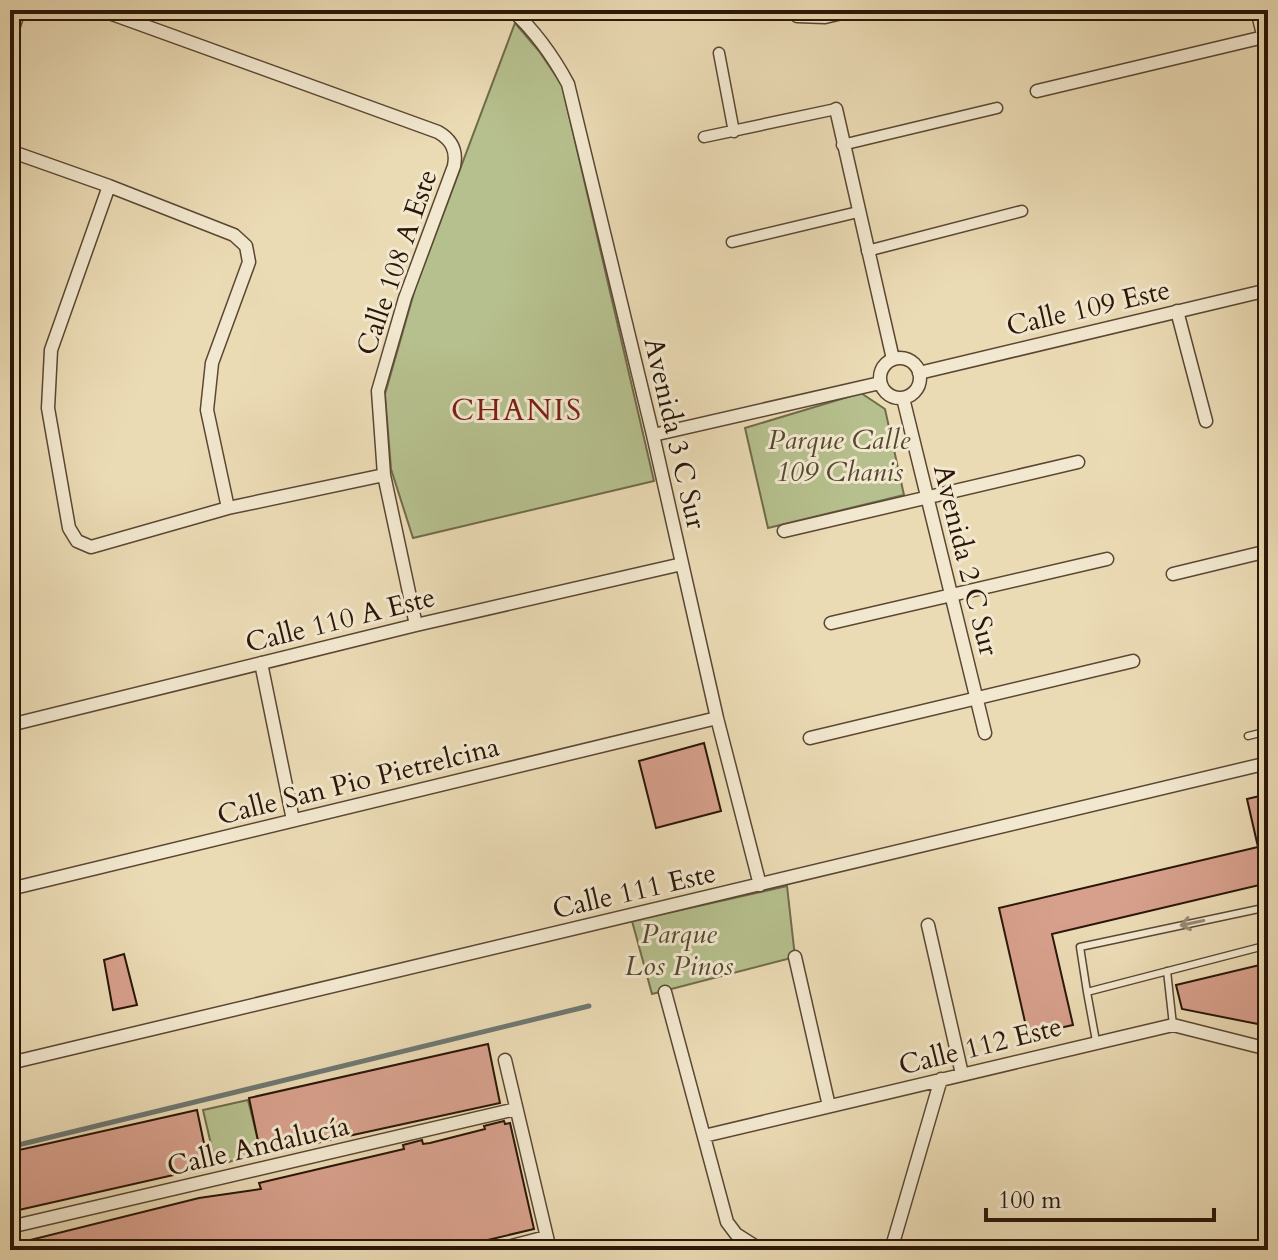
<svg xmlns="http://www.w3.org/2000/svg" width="1278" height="1260" font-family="Cardo,serif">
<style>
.green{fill:#b6c08e;stroke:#706b4b;stroke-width:2}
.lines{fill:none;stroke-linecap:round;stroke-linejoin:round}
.stream{stroke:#6e7872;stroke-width:5}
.building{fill:#d7a08c;stroke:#2a1608;stroke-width:2}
.service-casing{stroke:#5a4733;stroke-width:9}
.pedestrian-casing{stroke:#5a4733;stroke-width:13}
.minor-casing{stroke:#5a4733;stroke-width:15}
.service{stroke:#f2e8cf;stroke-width:6}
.pedestrian{stroke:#f2e8cf;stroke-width:10}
.minor{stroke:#f2e8cf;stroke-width:12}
.oneway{stroke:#988a75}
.labels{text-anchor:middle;stroke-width:6;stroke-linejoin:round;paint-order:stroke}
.street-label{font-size:28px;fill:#2a1608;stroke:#f2e8cf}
.park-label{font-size:28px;font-style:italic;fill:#544930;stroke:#f2e8cf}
.neighbourhood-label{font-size:30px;letter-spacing:2px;fill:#7a1f14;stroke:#f2e8cf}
</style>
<rect width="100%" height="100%" fill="#ebdbb5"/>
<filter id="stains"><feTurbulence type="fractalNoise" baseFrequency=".0025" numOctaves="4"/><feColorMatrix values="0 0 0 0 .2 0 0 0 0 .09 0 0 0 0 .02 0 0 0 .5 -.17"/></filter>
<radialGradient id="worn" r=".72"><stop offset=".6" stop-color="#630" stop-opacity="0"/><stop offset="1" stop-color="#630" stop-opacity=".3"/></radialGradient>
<path class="green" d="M 515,23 L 539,51 L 562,85 L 654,481 L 413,538 L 391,469 L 385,394 L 415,289 Z
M 861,393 L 885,409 L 904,495 L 768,528 L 745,428 Z
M 787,886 L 795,957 L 652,994 L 632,921 Z
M 248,1100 L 261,1152 L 216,1166 L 203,1110 Z"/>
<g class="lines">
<path class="stream" d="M 10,1147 L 589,1006"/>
</g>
<path class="building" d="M 704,743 L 721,811 L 656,828 L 639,761 Z
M 1268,794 L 1268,883 L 1052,934 L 1073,1025 L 1028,1035 L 999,908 L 1258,847 L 1247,799 Z
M 124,954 L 137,1005 L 113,1010 L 104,960 Z
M 1268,963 L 1268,1026 L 1182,1009 L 1176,985 Z
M 488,1044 L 500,1103 L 261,1155 L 249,1098 Z
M 197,1110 L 209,1167 L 10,1212 L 10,1152 Z
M 504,1121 L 505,1124 L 510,1123 L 534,1229 L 445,1250 L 10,1250 L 10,1245 L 199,1198 L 261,1189 L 259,1183 L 404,1149 L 403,1145 L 422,1140 L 423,1144 L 430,1143 L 485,1129 L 484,1126 Z"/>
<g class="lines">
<g class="service-casing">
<path id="service" d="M 1248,736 L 1268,731
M 1268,907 L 1080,947 L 1087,992 L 1268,945
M 1167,971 L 1173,1025
M 1087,992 L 1096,1041"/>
</g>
<g class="pedestrian-casing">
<path id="pedestrian" d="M 719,53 L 734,132
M 704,137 L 836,109
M 842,145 L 997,108
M 732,242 L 858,212
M 867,251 L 1022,211"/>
</g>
<g class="minor-casing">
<path id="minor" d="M 101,10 L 438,132 C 452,140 457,151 454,166 L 405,298 L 378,391 L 384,475 L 416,625
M 512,10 C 536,32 553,56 568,84 L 653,435 L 717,718 L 760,885
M 1257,10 L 1268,55
M 797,16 L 825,17 L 854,10
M 10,38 L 19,10
M 1037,91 L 1268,36
M 836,109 L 893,359
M 10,151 L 109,186 L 234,235 L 246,246 L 249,262 L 212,363 L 207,410 L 228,508
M 109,186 L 51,350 L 48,408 L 69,528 L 77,541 L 91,547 L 228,508 L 384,475
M 1177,311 L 1206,421
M880 378a20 20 0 1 1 40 0a20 20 0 1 1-40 0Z
M 919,373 L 1268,290
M 903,398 L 985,733
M 653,435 L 880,383
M 784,531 L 1078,462
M 1173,574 L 1268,551
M 831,623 L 1107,559
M 261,663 L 293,820
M 10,725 L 416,625 L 682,564
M 810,738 L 1133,661
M 10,889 L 717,718
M 928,925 L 962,1074
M 795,957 L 829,1106
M 665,992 L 727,1222 L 736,1234 L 761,1250
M 505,1060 L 550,1250
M 10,1063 L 1268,763
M 704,1136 L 1173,1025 L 1268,1049
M 10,1227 L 516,1109
M 497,1250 L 546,1237
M 891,1250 L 941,1079"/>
</g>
<use href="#service" class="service"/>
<use href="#pedestrian" class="pedestrian"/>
<use href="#minor" class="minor"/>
</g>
<defs><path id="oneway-shaft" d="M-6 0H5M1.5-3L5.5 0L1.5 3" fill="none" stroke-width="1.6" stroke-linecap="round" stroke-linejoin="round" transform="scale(2)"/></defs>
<use class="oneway" href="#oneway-shaft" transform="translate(1192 923) rotate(168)"/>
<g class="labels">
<g class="street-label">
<text transform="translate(396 262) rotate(-71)" y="10">Calle 108 A Este</text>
<text transform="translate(1088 307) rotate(-13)" y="10">Calle 109 Este</text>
<text transform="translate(676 433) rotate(77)" y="10">Avenida 3 C Sur</text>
<text transform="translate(967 560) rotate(76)" y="10">Avenida 2 C Sur</text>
<text transform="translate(340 619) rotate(-14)" y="10">Calle 110 A Este</text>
<text transform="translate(358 780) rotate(-14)" y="10">Calle San Pio Pietrelcina</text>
<text transform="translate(634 890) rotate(-13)" y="10">Calle 111 Este</text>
<text transform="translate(980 1045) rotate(-14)" y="10">Calle 112 Este</text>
<text transform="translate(258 1145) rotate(-13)" y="10">Calle Andalucía</text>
</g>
<g class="park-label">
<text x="839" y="449">Parque Calle<tspan x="839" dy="32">109 Chanis</tspan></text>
<text x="679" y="943">Parque<tspan x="679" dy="32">Los Pinos</tspan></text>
</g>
<g class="neighbourhood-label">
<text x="517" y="420">CHANIS</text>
</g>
</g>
<rect width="1278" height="1260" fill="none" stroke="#ebdbb5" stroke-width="40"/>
<rect x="12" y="12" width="1254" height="1236" fill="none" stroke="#2a1608" stroke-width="4"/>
<rect x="20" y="20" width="1238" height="1220" fill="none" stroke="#2a1608" stroke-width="2"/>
<path d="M986 1208v12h228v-12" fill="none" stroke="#2a1608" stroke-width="4"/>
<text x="998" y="1208" font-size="24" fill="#2a1608" stroke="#f2e8cf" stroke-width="6" paint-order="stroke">100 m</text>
<rect width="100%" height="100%" filter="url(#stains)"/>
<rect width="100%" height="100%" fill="url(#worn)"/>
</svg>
